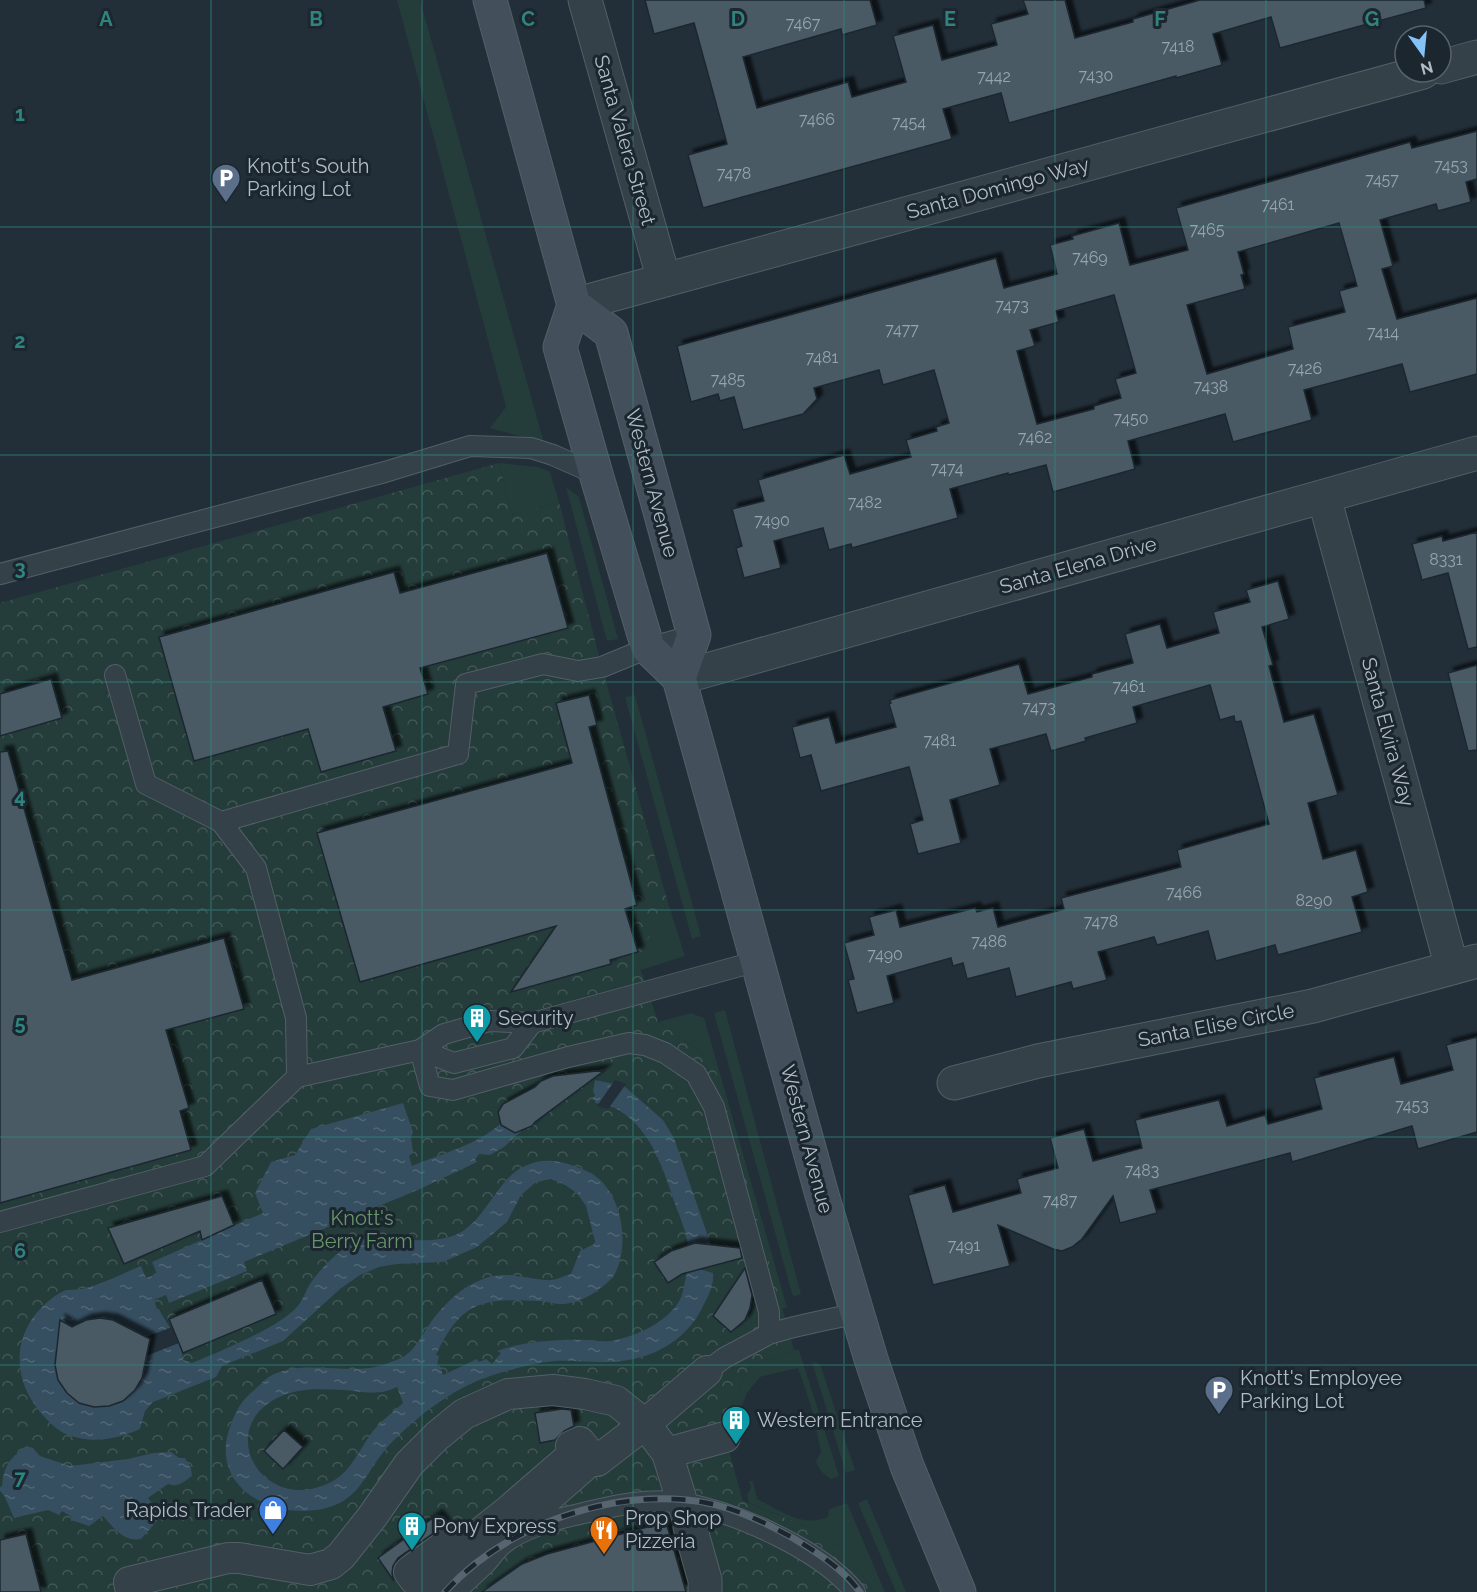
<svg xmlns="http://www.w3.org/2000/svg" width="1477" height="1592" font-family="Raleway,sans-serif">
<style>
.green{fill:#243c3a}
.park{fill:url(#park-crowns)}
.water{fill:url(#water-ripples);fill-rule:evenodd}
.pier{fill:#222f39}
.building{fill:#4a5a65;stroke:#1c2830;stroke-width:1.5;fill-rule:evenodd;filter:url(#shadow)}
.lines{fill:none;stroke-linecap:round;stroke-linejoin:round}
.service-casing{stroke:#535f67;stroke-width:22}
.pedestrian-casing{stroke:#535f67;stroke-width:32}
.minor-casing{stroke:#535f67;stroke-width:35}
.secondary-casing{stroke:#535f67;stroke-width:35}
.service{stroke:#354149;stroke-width:20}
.pedestrian{stroke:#354149;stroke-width:30}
.minor{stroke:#354149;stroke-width:33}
.secondary{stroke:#43505c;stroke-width:33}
.rail-casing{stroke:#576571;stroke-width:7}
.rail{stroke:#1b262e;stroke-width:4.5;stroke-dasharray:14;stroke-linecap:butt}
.grid{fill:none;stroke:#2f8480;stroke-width:1.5;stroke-opacity:0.55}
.labels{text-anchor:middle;stroke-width:6;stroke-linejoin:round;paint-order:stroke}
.number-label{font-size:16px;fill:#96a4ae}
.street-label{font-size:20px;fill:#b0bcc6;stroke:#1b262e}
.poi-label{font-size:20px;fill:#b0bcc6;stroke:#1b262e;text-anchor:start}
.park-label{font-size:20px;fill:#67966b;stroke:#1b262e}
.grid-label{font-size:20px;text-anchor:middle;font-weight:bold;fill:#2f8480;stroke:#1b262e;stroke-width:6;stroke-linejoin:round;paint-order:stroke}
</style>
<defs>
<pattern id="park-crowns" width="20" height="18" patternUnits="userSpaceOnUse" patternTransform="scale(1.5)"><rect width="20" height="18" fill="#243c3a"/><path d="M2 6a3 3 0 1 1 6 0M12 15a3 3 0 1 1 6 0" fill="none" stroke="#415655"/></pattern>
<pattern id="water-ripples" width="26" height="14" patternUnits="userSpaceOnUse" patternTransform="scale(1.5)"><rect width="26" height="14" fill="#354e60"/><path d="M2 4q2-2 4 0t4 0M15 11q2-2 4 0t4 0" fill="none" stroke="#506675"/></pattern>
<filter id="shadow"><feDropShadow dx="5.5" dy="-5.5" stdDeviation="1.5" flood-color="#0009"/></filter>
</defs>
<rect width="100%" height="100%" fill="#222f39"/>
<path class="green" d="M 397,0 L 420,0 L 544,443 L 490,428 L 506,407 Z
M 499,463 L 539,467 L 550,472 L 559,502 L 512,515 Z
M 566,487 L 579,497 L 618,639 L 607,641 Z
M 635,695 L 701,936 L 692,939 L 625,697 Z
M 668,903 L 685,956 L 641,970 L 638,958 Z
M 725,1010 L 801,1294 L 793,1297 L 714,1013 Z
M 691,1013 L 704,1018 L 787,1307 L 781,1309 L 713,1060 L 658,1022 Z
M 794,1350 L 799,1350 L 839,1476 L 831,1479 C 823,1474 819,1470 816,1461 L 821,1452 L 811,1406 L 798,1368 L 760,1377 L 747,1393 L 737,1418 L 729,1420 L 728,1412 L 750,1366 Z
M 812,1362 L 820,1364 L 855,1470 L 846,1473 Z
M 749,1481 L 753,1481 L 757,1499 C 781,1511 802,1528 828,1517 L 829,1509 L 847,1503 L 885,1592 L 875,1592 L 841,1548 L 806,1526 L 749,1503 L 747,1495 L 751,1488 Z
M 867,1499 L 906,1592 L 896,1592 L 858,1503 Z"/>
<path class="park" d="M 499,463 L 512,515 L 559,502 L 602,667 L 668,903 L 638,958 L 641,970 L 658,1022 L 713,1060 L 794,1350 L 750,1366 L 728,1412 L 729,1420 L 721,1423 L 743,1501 L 806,1526 L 841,1548 L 875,1592 L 0,1592 L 0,603 Z"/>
<path class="water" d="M 595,1080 L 624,1086 L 663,1120 L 674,1138 L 711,1245 L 695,1243 L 688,1245 C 686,1230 679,1215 674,1201 C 662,1165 649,1125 613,1107 C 607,1105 601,1104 595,1103 L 595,1100 L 592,1100 L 595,1095 L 593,1091 Z
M 403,1103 L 413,1132 L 411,1137 L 413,1153 L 409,1156 L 412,1166 C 442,1153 476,1146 501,1123 L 516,1133 L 520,1128 L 528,1125 L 504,1147 L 490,1155 L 479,1154 L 475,1160 L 477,1162 L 420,1189 L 244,1262 L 247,1271 L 169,1303 L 166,1295 L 154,1300 L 157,1309 L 159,1309 C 167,1326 182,1340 183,1360 L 192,1363 C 217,1353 279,1327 296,1308 C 303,1301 306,1289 312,1281 C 322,1267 340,1249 356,1242 C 364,1238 375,1239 383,1239 C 408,1239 441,1245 463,1231 C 488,1215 499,1177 525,1166 C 541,1158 558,1160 574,1166 C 579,1168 585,1170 591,1173 C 615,1187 625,1222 622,1248 C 621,1258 618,1271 612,1278 C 600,1291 582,1302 565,1304 C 556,1305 547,1301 538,1301 C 483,1298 461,1301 436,1355 L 439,1356 L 437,1365 L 440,1366 L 443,1375 L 477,1359 L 479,1362 L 486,1359 L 492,1364 L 501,1353 L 497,1351 C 525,1341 558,1339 588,1340 C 595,1340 603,1342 611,1341 C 634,1337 664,1324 678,1303 C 684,1294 684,1283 687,1273 L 699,1269 L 713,1273 C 714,1288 707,1298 700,1312 C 680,1347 642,1363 602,1362 C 586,1362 571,1360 555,1361 C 533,1363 513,1369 493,1375 C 456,1387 424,1411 396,1438 C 363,1469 364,1508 307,1511 C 258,1513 211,1479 230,1427 C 235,1413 240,1402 252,1392 C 258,1387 265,1379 272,1375 C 308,1358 350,1377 386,1364 C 392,1361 401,1359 406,1355 C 417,1347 423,1333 431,1322 C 442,1307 457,1291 474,1283 C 503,1268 518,1278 546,1280 C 555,1281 563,1276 571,1274 L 580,1251 L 594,1244 L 595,1241 L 586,1206 L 577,1193 L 565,1185 L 551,1179 L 545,1180 L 535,1183 L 521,1195 L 507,1222 L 477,1247 L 443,1262 L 396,1264 L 379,1267 L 360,1275 L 340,1289 L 283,1341 L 222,1366 L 216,1377 L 153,1402 L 145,1411 L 140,1429 C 118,1439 92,1444 68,1435 C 57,1431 48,1421 40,1412 C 8,1373 14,1325 55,1296 C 69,1287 68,1291 81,1289 C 96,1287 126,1272 141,1266 L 146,1278 L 157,1274 L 152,1262 L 263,1213 L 255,1193 L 271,1162 L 295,1155 L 311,1129 ZM 100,1318 C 125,1322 136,1328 139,1354 C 140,1361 142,1369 142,1376 C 141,1383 135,1391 130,1395 C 108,1415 69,1408 58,1379 C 46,1346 69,1322 100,1318 ZM 397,1387 L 403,1403 C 393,1412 381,1421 373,1431 C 360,1448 352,1470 333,1481 C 265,1518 213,1431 277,1398 C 298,1387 321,1389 344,1390 C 364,1392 379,1396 397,1387 Z
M 26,1446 L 33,1448 L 40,1456 L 70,1466 L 128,1459 L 153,1453 L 171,1452 L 179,1458 L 185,1458 L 191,1468 L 192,1476 C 183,1482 178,1488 168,1484 L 148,1498 L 155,1507 L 157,1521 L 141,1539 C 123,1542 114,1528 103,1516 L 89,1526 L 71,1520 L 72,1517 L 62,1511 L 59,1515 L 48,1510 L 14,1518 L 4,1495 L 0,1491 L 0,1487 L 2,1486 C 4,1465 9,1460 26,1446 Z"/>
<path class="pier" d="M 615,1080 L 626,1084 L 608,1109 L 597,1106 Z
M 172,1327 L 179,1343 L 141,1358 L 136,1341 Z"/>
<path class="building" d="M 645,0 L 870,0 L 877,25 L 842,35 L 841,29 L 743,57 L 757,108 L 848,82 L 852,97 L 906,82 L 893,36 L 933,25 L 942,60 L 997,45 L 991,24 L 1028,14 L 1023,0 L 1065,0 L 1075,38 L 1133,22 L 1133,19 L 1200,0 L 1424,0 L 1426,8 L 1280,48 L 1271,17 L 1213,34 L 1222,65 L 1176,78 L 1176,76 L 1009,123 L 1001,93 L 943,109 L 952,139 L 703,208 L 688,155 L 727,144 L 711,85 L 694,23 L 654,34 Z
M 1477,131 L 1477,179 L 1466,182 L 1471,202 L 1438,211 L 1436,204 L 1380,220 L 1393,266 L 1382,269 L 1397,319 L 1477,298 L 1477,374 L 1410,392 L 1402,364 L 1304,390 L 1312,420 L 1233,442 L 1225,414 L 1128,441 L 1135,469 L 1053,492 L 1046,465 L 1008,475 L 1008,473 L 950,489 L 958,518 L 852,548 L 851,544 L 829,550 L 823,528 L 774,541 L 781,568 L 744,578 L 736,548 L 742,546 L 732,509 L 764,501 L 758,480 L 844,455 L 850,474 L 911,457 L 906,440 L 937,431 L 936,427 L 949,423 L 934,370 L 883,385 L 879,370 L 814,388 L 817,399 L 803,414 L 743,430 L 734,397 L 720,401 L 718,394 L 691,402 L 677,346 L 996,258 L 1004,288 L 1057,274 L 1050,245 L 1073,239 L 1072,236 L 1119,223 L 1130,265 L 1188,250 L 1176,208 L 1410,142 L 1412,148 ZM 1339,223 L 1357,286 L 1339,291 L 1345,312 L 1288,327 L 1293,349 L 1207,374 L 1187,305 L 1245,289 L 1241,275 L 1244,274 L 1238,252 ZM 1114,295 L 1136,373 L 1115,379 L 1121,398 L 1094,406 L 1094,409 L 1037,424 L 1017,351 L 1035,346 L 1030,330 L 1059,322 L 1056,311 Z
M 1477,532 L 1477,647 L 1468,649 L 1448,573 L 1422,580 L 1412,544 L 1442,536 L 1443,541 Z
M 547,553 L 568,628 L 420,668 L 428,694 L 383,707 L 396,751 L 321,772 L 308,729 L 194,761 L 159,637 L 394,572 L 400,593 Z
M 1278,581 L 1289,619 L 1262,627 L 1273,665 L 1269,666 L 1284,722 L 1314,714 L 1338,795 L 1308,803 L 1323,859 L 1356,850 L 1368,892 L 1352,897 L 1362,932 L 1278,955 L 1275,945 L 1216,961 L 1208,931 L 1157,945 L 1154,937 L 1098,952 L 1107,980 L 1073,989 L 1071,982 L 1016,997 L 1009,968 L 967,979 L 963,963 L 953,966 L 951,958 L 887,976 L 894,1003 L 857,1013 L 848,980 L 854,979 L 844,943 L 874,935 L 869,917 L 896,910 L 900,927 L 975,908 L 977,912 L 993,908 L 998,927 L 1064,909 L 1061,898 L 1181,867 L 1177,850 L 1269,824 L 1241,721 L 1235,722 L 1234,716 L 1220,720 L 1210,685 L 1133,707 L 1137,723 L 1085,738 L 1086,741 L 1051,751 L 1046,734 L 990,749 L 1000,785 L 950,800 L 961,843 L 918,854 L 910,824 L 923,820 L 909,767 L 821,791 L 811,755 L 800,758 L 792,727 L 829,717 L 836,743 L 896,727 L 889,704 L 891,703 L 890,700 L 1019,664 L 1028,694 L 1092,677 L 1092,674 L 1133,663 L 1125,634 L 1160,624 L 1167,648 L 1219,633 L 1213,612 L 1250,602 L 1246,590 Z
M 1477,665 L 1477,750 L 1468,751 L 1448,673 Z
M 51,679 L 62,718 L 0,736 L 0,694 Z
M 589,695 L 597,725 L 589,727 L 637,905 L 625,909 L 638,952 L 610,960 L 611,964 L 511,992 L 556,926 L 360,982 L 317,833 L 572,763 L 556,703 Z
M 8,751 L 72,980 L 224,938 L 244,1009 L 166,1030 L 189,1108 L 180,1111 L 191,1150 L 0,1203 L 0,752 Z
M 1477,1037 L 1477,1132 L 1418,1149 L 1412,1126 L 1292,1162 L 1290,1153 L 1150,1190 L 1157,1213 L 1120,1223 L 1113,1196 L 1082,1239 L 1072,1247 L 1062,1251 L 1053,1249 L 998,1225 L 1010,1266 L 933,1285 L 908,1195 L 945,1185 L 953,1212 L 1021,1193 L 1017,1179 L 1058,1168 L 1050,1138 L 1084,1129 L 1093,1161 L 1142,1148 L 1135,1120 L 1219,1100 L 1227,1126 L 1265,1115 L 1268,1124 L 1322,1109 L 1314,1078 L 1394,1057 L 1401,1084 L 1453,1070 L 1446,1045 Z
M 605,1070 L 535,1122 L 532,1126 L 515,1133 L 501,1125 L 498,1112 L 503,1104 L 535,1087 L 541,1081 L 553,1076 Z
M 222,1196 L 234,1225 L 202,1240 L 200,1231 L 124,1264 L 108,1228 Z
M 695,1243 L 740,1248 L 742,1258 L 682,1274 L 668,1283 L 654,1262 L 671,1251 Z
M 745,1268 L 752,1295 L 750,1308 L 745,1320 L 731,1332 L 713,1316 Z
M 262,1280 L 276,1314 L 183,1353 L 169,1319 Z
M 100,1318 L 113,1320 L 150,1339 L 142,1378 L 135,1390 L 123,1401 L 109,1406 L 94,1407 L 79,1403 L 67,1393 L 58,1380 L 55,1365 L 60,1320 L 72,1327 L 86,1320 Z
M 562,1409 L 571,1410 L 574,1426 L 564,1431 L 555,1440 L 540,1443 L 535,1413 Z
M 284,1430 L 303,1447 L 283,1469 L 264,1451 Z
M 437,1515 L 445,1525 L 398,1558 L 393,1566 L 392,1573 L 394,1581 L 378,1558 Z
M 666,1522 L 686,1592 L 482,1592 L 522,1564 L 547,1554 Z
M 26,1534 L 41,1592 L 0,1592 L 0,1540 Z"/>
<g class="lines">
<g class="service-casing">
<path id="service" d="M 0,574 L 385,472 L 470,446 L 531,448 L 553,455 L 596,474
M 115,675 L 146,784 L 221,822 L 256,868 L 296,1018 L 297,1077 L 420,1050 L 444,1034 L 490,1021 L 532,1023 L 758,961
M 221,822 L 458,754 L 466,684 L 543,664 L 578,671 L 602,667 L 648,648 L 694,635
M 420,1050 L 430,1086 L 453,1090 L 568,1057 L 629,1043 L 645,1045 L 665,1053 L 696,1074 L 714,1107 L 769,1312 L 769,1334 L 724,1358 L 707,1371
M 420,1050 L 454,1063 L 513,1048 L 532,1023
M 0,1222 L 205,1166 L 297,1077
M 769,1334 C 797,1325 828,1320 857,1313
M 522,1527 L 586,1471
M 455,1592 C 465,1582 475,1574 485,1564 C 491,1558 496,1549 503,1544 C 519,1530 555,1519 575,1515 C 609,1507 647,1497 683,1503 C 736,1512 821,1550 855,1592"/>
</g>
<g class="pedestrian-casing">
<path id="pedestrian" d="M 580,1442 L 587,1451 L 425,1586 L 419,1578 L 415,1580 L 409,1572 L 453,1540 L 460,1549 L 508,1511 L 576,1452 L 571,1446 Z
M 667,1453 L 725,1437
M 597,1461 L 645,1424 L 707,1371
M 131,1592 L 129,1582 L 228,1558 L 239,1558 L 310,1570 L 331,1564 L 341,1556 L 372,1517 L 409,1464 L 437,1436 L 464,1414 L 508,1394 L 553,1390 L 585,1394 L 616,1401 L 645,1424 L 667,1453 L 690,1527"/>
</g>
<g class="minor-casing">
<path id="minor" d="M 585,0 L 664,280
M 1441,67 L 1477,57
M 574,305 L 1423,72
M 1324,497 L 1452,968
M 679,678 L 1477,453
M 954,1083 L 1038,1061 L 1313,1006 L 1477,961
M 690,1527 L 705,1580 L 705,1592"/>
</g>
<g class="secondary-casing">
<path id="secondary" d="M 490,0 L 574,305 L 560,347 L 596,474 L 648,648 L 679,678 L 822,1195 L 871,1359 L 907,1466 L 959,1592
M 574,305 L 611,333 L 694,635 L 679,678"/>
</g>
<use href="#service" class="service"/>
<use href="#pedestrian" class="pedestrian"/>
<use href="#minor" class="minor"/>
<use href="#secondary" class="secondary"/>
<g class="rail-casing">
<path id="rail" d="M 445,1592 C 503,1528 602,1492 687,1500 C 725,1503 761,1520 793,1538 C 818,1553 843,1569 860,1592"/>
</g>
<use href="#rail" class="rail"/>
</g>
<path class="grid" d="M 211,0 L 211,1592M 422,0 L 422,1592M 633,0 L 633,1592M 844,0 L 844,1592M 1055,0 L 1055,1592M 1266,0 L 1266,1592M 0,227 L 1477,227M 0,455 L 1477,455M 0,682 L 1477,682M 0,910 L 1477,910M 0,1137 L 1477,1137M 0,1365 L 1477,1365"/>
<defs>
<g id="parking-pin" transform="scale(1.5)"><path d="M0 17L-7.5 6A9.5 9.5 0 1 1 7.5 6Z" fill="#5c6f8a" stroke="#1b262e"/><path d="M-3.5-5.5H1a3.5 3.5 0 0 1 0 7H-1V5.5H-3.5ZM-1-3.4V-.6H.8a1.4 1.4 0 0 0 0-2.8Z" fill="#fff"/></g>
<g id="building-pin" transform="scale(1.5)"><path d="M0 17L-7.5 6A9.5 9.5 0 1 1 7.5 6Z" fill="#0f9aa8" stroke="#1b262e"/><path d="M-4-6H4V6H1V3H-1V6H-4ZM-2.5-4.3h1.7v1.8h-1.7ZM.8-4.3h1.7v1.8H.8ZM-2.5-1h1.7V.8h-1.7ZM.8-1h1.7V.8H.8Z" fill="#fff"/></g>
<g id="shop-pin" transform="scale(1.5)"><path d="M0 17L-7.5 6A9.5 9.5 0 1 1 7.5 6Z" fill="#3f7fe0" stroke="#1b262e"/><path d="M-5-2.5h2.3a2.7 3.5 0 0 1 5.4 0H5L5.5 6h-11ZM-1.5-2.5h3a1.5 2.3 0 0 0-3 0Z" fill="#fff"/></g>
<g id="restaurant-pin" transform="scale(1.5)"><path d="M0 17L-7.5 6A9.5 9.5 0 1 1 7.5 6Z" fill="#e8710a" stroke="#1b262e"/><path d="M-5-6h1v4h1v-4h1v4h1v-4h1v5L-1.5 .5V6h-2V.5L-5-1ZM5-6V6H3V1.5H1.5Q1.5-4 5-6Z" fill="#fff"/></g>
</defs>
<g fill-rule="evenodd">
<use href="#parking-pin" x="226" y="178"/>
<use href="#building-pin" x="477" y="1018"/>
<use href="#parking-pin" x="1219" y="1390"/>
<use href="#building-pin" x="736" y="1420"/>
<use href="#shop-pin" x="273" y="1510"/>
<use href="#building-pin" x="412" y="1526"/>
<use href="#restaurant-pin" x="604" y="1530"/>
</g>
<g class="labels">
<g class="number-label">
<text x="803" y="29">7467</text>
<text x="1178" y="52">7418</text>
<text x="1096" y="81">7430</text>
<text x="994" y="82">7442</text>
<text x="817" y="125">7466</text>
<text x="909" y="128">7454</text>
<text x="1451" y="171">7453</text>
<text x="734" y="179">7478</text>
<text x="1382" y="185">7457</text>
<text x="1278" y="210">7461</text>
<text x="1207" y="235">7465</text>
<text x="1090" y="263">7469</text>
<text x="1012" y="311">7473</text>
<text x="902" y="335">7477</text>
<text x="1383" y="338">7414</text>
<text x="822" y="363">7481</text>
<text x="1305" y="374">7426</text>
<text x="728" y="385">7485</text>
<text x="1211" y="392">7438</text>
<text x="1131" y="424">7450</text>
<text x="1035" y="443">7462</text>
<text x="947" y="474">7474</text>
<text x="865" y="508">7482</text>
<text x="772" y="526">7490</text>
<text x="1446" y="565">8331</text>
<text x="1129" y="692">7461</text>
<text x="1039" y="713">7473</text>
<text x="940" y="746">7481</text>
<text x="1184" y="898">7466</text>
<text x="1314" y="906">8290</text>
<text x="1101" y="927">7478</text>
<text x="989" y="947">7486</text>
<text x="885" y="960">7490</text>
<text x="1412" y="1111">7453</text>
<text x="1142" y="1176">7483</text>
<text x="1060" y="1206">7487</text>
<text x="964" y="1251">7491</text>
</g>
<g class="street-label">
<text transform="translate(625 140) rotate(74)" y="7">Santa Valera Street</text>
<text transform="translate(998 188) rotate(-15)" y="7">Santa Domingo Way</text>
<text transform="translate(652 483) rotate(75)" y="7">Western Avenue</text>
<text transform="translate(1078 565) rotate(-16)" y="7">Santa Elena Drive</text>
<text transform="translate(1388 732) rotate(75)" y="7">Santa Elvira Way</text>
<text transform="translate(1216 1025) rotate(-11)" y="7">Santa Elise Circle</text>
<text transform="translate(807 1139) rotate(75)" y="7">Western Avenue</text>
</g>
<g class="poi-label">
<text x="247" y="173">Knott's South<tspan x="247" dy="23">Parking Lot</tspan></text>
<text x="498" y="1025">Security</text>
<text x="1240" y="1385">Knott's Employee<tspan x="1240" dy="23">Parking Lot</tspan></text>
<text x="757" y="1427">Western Entrance</text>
<text x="252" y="1517" text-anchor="end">Rapids Trader</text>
<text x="625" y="1525">Prop Shop<tspan x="625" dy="23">Pizzeria</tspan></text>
<text x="433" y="1533">Pony Express</text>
</g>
<g class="park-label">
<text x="362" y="1225">Knott's<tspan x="362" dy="23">Berry Farm</tspan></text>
</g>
</g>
<g class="grid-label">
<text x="106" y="26">A</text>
<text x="316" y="26">B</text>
<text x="528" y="26">C</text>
<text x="738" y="26">D</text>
<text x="950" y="26">E</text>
<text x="1160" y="26">F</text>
<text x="1372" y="26">G</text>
<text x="20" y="121">1</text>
<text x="20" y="348">2</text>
<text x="20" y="575">3</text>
<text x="20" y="803">4</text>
<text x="20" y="1030">5</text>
<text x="20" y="1258">6</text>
<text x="20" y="1485">7</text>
</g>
<g transform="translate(1423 54) rotate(165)"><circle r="28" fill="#1b262e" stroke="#57626b" stroke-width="1.5"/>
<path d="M0-4.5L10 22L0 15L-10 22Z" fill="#84c1f6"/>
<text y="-9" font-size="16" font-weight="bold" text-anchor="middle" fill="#b0bcc6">N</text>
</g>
</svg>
